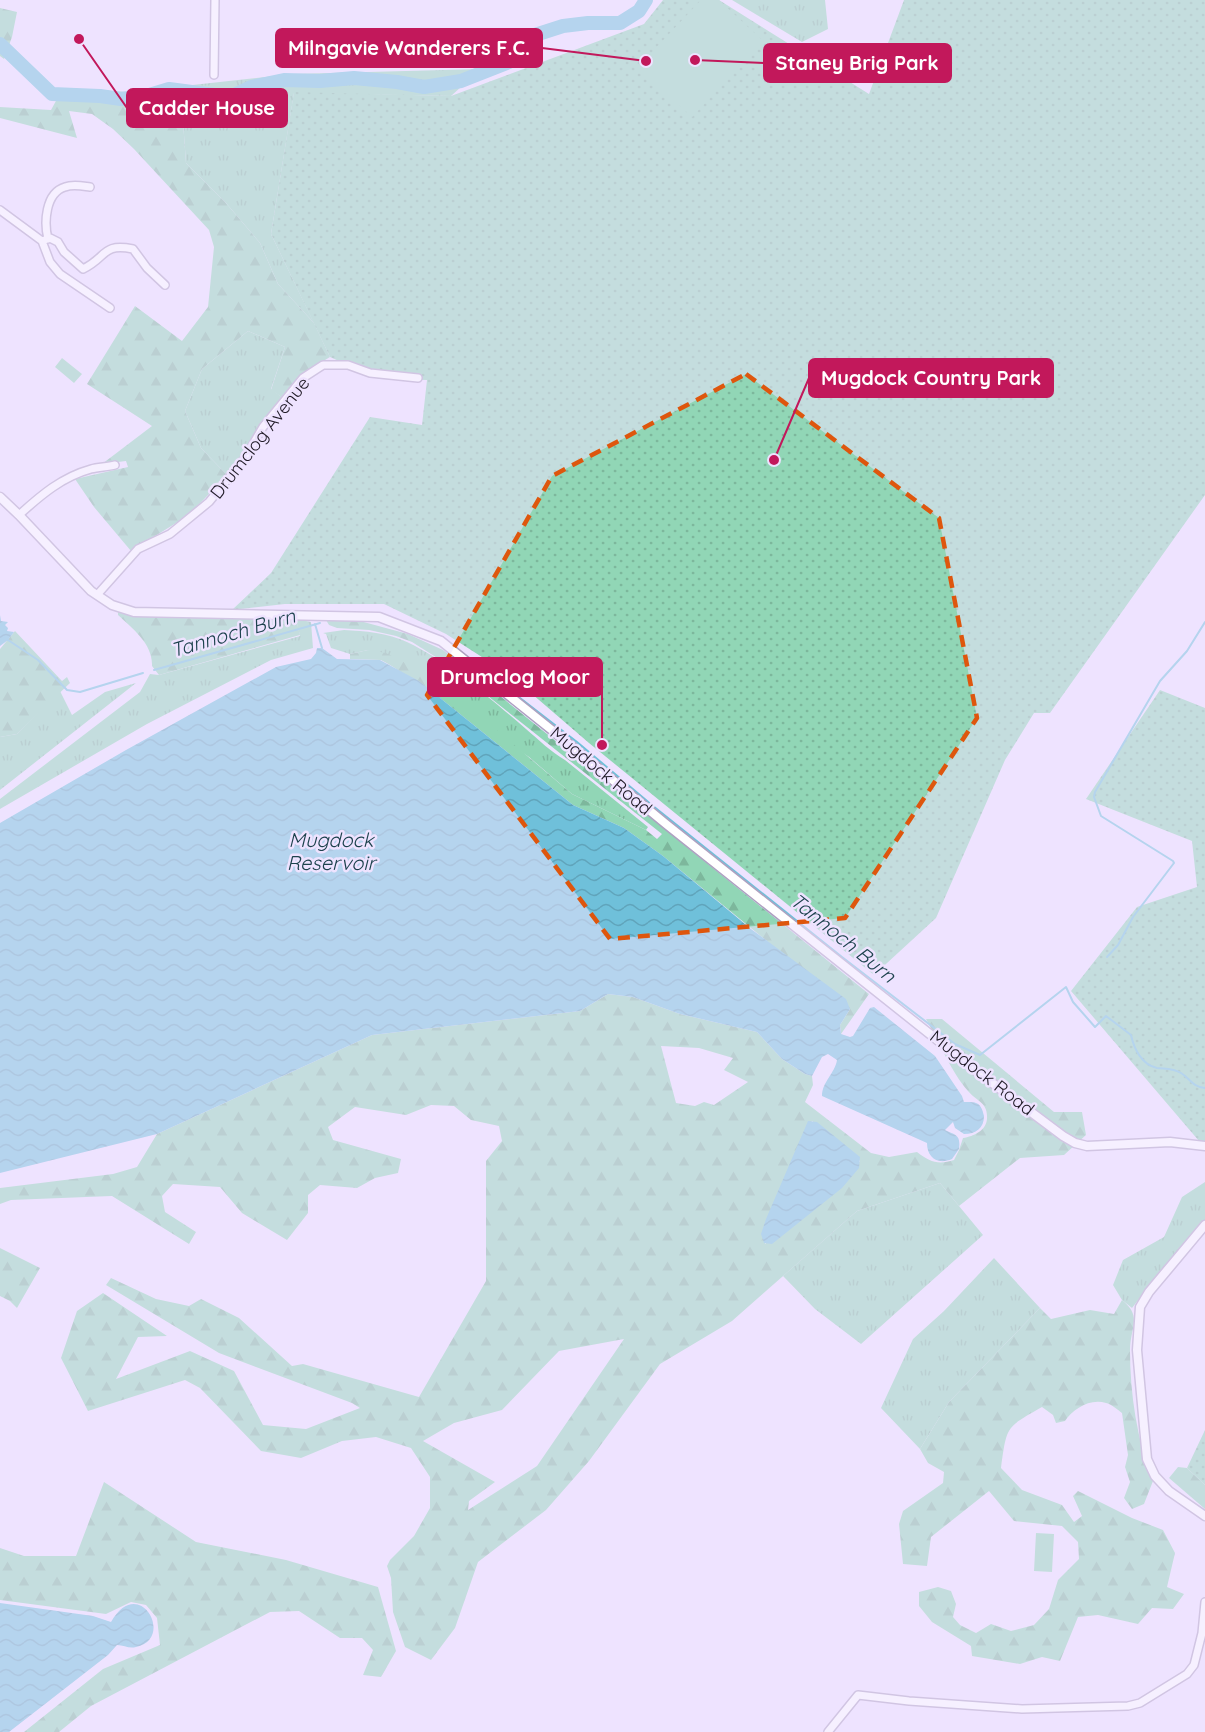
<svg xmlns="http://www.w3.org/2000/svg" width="1205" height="1732" font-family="Quicksand,sans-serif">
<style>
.grass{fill:url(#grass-tufts)}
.forest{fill:url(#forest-firs);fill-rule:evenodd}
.park{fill:url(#park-dots)}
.pitch{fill:#91d6b6}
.water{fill:url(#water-waves)}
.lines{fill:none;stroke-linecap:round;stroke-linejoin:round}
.stream{stroke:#6fc0da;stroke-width:2}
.river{stroke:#6fc0da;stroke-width:14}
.minor-casing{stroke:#aea1c1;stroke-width:10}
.tertiary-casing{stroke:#aea1c1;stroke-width:11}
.minor{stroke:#fff;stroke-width:7}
.tertiary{stroke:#fff;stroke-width:8}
.marked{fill:none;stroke:#de560d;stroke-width:4.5;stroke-dasharray:12 8;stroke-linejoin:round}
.labels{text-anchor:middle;stroke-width:5;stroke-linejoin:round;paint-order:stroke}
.street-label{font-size:18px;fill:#1e1925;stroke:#eee3ff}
.water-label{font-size:20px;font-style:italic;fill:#1c424d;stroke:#eee3ff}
.leader{fill:none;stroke:#c2185b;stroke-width:2}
.callout-dot{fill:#c2185b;stroke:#eee3ff;stroke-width:2}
.callout{fill:#c2185b;stroke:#c2185b;stroke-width:2}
.callout-label{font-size:20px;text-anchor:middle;font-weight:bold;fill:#fff}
</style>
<defs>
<pattern id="grass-tufts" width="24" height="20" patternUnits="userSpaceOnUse" patternTransform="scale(1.5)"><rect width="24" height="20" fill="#91d6b6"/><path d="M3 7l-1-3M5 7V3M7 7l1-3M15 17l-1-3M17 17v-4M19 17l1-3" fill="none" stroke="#7db79c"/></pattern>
<pattern id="forest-firs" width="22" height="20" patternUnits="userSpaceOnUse" patternTransform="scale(1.5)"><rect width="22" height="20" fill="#91d6b6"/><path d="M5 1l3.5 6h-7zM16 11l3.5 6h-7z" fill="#7db79c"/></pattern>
<pattern id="park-dots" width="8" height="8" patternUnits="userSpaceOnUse" patternTransform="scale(1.5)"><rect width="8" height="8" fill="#91d6b6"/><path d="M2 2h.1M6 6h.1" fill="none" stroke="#7db79c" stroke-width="1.8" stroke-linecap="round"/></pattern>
<pattern id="water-waves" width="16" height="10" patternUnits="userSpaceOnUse" patternTransform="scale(1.5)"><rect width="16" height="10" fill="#6fc0da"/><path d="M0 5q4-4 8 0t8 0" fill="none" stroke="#60a4bb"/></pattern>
</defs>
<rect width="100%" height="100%" fill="#eee3ff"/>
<path class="grass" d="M 732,0 L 825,0 L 828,29 L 802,42 Z
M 481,69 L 451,96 L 294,93 L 271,234 L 314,323 L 278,284 L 260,243 L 226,203 L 186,163 L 183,121 L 129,92 L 292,74 Z
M 248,331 L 285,347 L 271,389 L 283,398 L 227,475 L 201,448 L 185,411 L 202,369 Z
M 296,619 L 311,622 L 313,648 L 271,660 L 147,724 L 0,809 L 0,799 L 140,692 L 150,674 L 159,675 L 300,636 Z
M 344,630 C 365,631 388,633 407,642 C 449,662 491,699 526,729 C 539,740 551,752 565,760 L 648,827 L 646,830 L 572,794 L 529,757 L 368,650 L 350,654 L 331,648 L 326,634 L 323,633 Z
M 136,683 L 0,790 L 0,737 L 17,734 L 60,691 L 72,715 L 105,692 Z
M 1205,1182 L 1205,1220 L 1195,1235 L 1154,1280 L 1132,1308 L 1122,1300 L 1113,1285 L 1123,1260 L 1164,1237 L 1182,1197 Z
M 940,1183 L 983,1235 L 861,1344 L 815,1309 L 783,1276 L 857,1211 Z
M 994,1258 L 1040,1308 L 949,1402 L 920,1449 L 881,1408 L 913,1339 L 944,1311 Z"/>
<path class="forest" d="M 0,8 L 17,12 L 12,37 L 4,59 L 0,56 Z
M 63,88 L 129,92 L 183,121 L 186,163 L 226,203 L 260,243 L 278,284 L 314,323 L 330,357 L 300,375 L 283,398 L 271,390 L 285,347 L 248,331 L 202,369 L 185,411 L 201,448 L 227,475 L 189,515 L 131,551 L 94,507 L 75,479 L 128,467 L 126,461 L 102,464 L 152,426 L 87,384 L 135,306 L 182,341 L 208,307 L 214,247 L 209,230 L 134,149 L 113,129 L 92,114 L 69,111 L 77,138 L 0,118 L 0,107 L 51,110 Z
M 118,609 L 296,619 L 300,635 L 159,675 L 152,666 C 153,644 133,629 118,615 Z
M 326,620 L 360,621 L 408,634 L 443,650 L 869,994 L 841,1034 L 840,1025 L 850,1009 L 663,856 L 624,828 L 573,805 L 419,681 L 381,660 L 350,659 L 350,654 L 368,650 L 386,653 L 418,669 L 452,692 L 572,794 L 646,830 L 657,839 L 662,834 L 450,666 L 412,642 L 396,636 L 369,630 L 337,628 L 329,625 Z
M 15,631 L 62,681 L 67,677 L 70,683 L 17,734 L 0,737 L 0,649 Z
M 608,994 L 633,997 L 680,1014 L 757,1032 L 782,1059 L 805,1074 L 812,1076 L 813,1085 L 805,1102 L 871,1153 L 889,1157 L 917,1152 C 930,1162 938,1165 954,1160 L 959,1150 L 963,1138 C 974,1136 988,1130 987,1116 C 987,1102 975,1100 968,1091 C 951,1072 939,1041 926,1019 L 942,1019 L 1054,1112 L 1082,1112 L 1086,1135 L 1064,1155 L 1020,1158 L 959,1206 L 940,1183 L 857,1211 L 732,1321 L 660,1364 L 589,1461 L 546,1510 L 478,1562 L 455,1628 L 431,1660 L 405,1647 L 393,1612 L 391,1578 L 387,1566 L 390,1560 L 414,1536 L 430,1508 L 430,1477 L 411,1448 L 376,1437 L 342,1441 L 301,1458 L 261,1451 L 200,1388 L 185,1380 L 88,1411 L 61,1358 L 77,1311 L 103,1293 L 167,1336 L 138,1337 L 116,1379 L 190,1351 L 234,1371 L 263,1425 L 306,1429 L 360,1408 L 352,1403 L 219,1353 L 106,1285 L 111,1278 L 156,1299 L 189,1306 L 201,1299 L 239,1318 L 292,1366 L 303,1364 L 419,1397 L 486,1281 L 486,1161 L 502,1141 L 499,1126 L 471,1120 L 454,1106 L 431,1105 L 406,1115 L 355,1107 L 328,1127 L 333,1140 L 401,1159 L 398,1173 L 375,1178 L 357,1188 L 320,1185 L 308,1195 L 308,1213 L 287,1240 L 242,1213 L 220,1187 L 173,1184 L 162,1196 L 165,1212 L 196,1232 L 189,1244 L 112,1196 L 11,1200 L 0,1204 L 0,1188 L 113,1174 L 137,1167 L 157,1134 L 372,1035 L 580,1011 ZM 661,1046 L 699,1048 L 733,1058 L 724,1070 L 748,1082 L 714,1105 L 704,1102 L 695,1106 L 676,1103 ZM 812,1121 L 860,1161 L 842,1182 L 765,1244 L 771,1214 ZM 624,1339 L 537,1466 L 468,1510 L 469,1501 L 495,1482 L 423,1441 L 454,1423 L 502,1410 L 559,1351 Z
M 0,1248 L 40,1268 L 17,1308 L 10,1301 L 0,1296 Z
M 1122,1300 C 1143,1317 1130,1327 1130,1350 C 1130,1394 1137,1440 1153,1481 L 1144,1504 L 1132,1509 L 1124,1498 L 1130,1482 L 1125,1467 L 1128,1455 L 1122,1413 C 1118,1410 1111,1404 1106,1403 C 1090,1398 1073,1409 1065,1421 L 1056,1423 L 1053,1415 L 1042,1407 C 1005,1428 1007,1426 1001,1468 L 1022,1490 L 1062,1505 L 1074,1522 L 1082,1516 L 1073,1496 L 1078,1491 L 1132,1518 L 1163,1530 L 1175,1553 L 1167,1587 L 1184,1594 L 1173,1609 L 1152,1608 L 1138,1624 L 1098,1615 L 1078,1617 L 1060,1661 L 1042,1657 L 1020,1664 L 972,1656 L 971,1646 L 932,1622 L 919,1606 L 919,1592 L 938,1587 L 951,1591 L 956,1604 L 953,1617 L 960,1625 L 976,1633 L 991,1624 L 1011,1631 L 1034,1625 L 1049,1609 L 1058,1580 L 1079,1559 L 1078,1542 L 1062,1526 L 1014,1521 L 989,1491 L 931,1537 L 927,1566 L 903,1564 L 899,1524 L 903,1511 L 943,1483 L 944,1472 L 928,1463 L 920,1449 L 949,1402 L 1040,1308 L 1051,1319 L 1090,1310 L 1114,1314 Z
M 1178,1467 L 1187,1468 L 1205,1485 L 1205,1509 L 1169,1478 Z
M 104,1482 L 196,1542 L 286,1560 L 378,1587 L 396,1651 L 381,1677 L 363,1675 L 373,1650 L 362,1638 L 340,1638 L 299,1611 L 270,1612 L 91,1706 L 59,1732 L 24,1732 L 103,1669 L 160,1645 L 157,1618 L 146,1605 L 131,1602 L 106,1614 L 0,1600 L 0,1548 L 24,1556 L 76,1556 Z"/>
<path class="park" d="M 663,0 L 719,0 L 869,94 L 904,0 L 1205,0 L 1205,495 L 1050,713 L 1034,713 L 1005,760 L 936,918 L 874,975 L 589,743 L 510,675 L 446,634 L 384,604 L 285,604 L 232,610 L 271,573 L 370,417 L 422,425 L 427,380 L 379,379 L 330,357 L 271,234 L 294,92 L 451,96 L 644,24 Z
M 1160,690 L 1205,708 L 1205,1142 L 1199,1141 L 1071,991 L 1137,907 L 1197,887 L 1192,841 L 1086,799 Z
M 1205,1430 L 1205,1485 L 1187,1468 Z"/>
<path class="pitch" d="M 701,0 L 719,0 L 763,41 L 692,117 L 638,67 Z
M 62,358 L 82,374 L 74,383 L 55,367 Z
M 1036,1533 L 1054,1534 L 1052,1572 L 1034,1571 Z"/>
<path class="water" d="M 0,615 L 1,621 L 8,622 L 5,625 L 8,628 L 7,631 L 14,632 L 8,640 L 0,646 Z
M 317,648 L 322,648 L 337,659 L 380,660 L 419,681 L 573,805 L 624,828 L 663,856 L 751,929 L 846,999 L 850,1009 L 840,1025 L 841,1034 L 850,1037 L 853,1036 L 870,1008 L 874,1007 L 935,1056 L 962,1096 L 964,1102 C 975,1102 981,1101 984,1116 C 984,1128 976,1134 964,1134 L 955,1128 L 953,1122 L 945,1130 C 955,1135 961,1134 959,1149 L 952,1159 C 938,1165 927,1158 927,1143 L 822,1096 C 822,1082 835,1073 837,1060 L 828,1054 L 822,1057 L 812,1076 L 805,1074 L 782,1059 L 757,1032 L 680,1014 L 633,997 L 608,994 L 580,1011 L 372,1035 L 157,1134 L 0,1173 L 0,823 L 126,750 L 276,667 L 311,659 L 316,653 Z
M 808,1121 L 817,1122 L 860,1157 L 859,1168 L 842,1188 L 772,1244 L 764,1243 L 761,1234 L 766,1219 Z
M 0,1603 L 93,1616 L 111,1622 C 139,1573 176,1639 136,1647 C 129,1649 124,1645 117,1645 L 108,1655 L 9,1732 L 0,1732 Z"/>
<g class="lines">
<path class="stream" d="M 315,624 L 322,648
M 8,640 L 38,660 L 67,690 L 80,692 L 143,673
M 449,661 L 463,663
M 480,667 L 577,742 L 653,806 L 842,957 L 955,1044 L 980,1055 L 1066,987 L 1073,1002 L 1095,1027 L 1106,1016 L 1131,1035 C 1134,1049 1142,1065 1157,1068 C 1166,1069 1173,1068 1181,1073 C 1191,1079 1191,1086 1205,1088
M 154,670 L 320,623
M 1107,957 L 1118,945 L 1133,917 L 1174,863 L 1173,861 L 1101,816 L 1094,797 L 1095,792 L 1160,681 L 1187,651 L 1205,622"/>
<path class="river" d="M 0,44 L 52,94 L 100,96 L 121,99 L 146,96 L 169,89 L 230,97 L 251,87 L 284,80 L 320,81 L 354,78 L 397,82 L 424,87 L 461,81 L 509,62 L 518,48 L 535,35 L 563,26 L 588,23 L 620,23 L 639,11 L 646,0"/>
<g class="minor-casing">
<path id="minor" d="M 214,75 L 215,0
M 0,210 L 42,241 L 50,262 L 60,274 L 110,308
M 48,239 C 44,223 45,193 65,187 C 73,184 82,186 90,187
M 42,241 L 50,238 L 58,242 L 64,252 L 83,269 C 108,257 101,243 133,249 L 147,268 L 165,285
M 19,515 C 41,495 62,477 91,469 C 98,467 107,467 115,465
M 97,595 L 138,549 L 170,534 L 209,502 L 245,458 L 263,427 L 303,378 L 323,365 L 348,365 L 370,373 L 418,378
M 828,1732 L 858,1695 L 909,1701 L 1022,1709 L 1128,1706 L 1140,1703 L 1187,1674 L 1194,1665 L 1202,1633 L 1205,1602"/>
</g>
<g class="tertiary-casing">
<path id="tertiary" d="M 0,497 L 19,515 L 91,591 L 112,605 L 134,612 L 379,617 L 441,641 L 563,739 L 666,824 L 975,1070 L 1063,1136 L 1075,1143 L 1087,1146 L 1170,1142 L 1205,1146
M 1205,1225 L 1149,1292 L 1140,1307 L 1137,1350 L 1147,1459 L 1155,1476 L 1169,1491 L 1205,1516"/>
</g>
<use href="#minor" class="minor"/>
<use href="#tertiary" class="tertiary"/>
</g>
<path d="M0 0H1205V1732H0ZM 746,374 L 939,518 L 977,718 L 845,918 L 610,939 L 427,695 L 552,476 Z" fill="#eee3ff" fill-opacity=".55" fill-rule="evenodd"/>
<path class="marked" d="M 746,374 L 939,518 L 977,718 L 845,918 L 610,939 L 427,695 L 552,476 Z"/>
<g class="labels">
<g class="street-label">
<text transform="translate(260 438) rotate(-52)" y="6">Drumclog Avenue</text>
<text transform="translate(601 771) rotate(40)" y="6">Mugdock Road</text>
<text transform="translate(982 1073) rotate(38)" y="6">Mugdock Road</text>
</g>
<g class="water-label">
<text transform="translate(233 633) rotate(-16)" y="7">Tannoch Burn</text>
<text x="331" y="847">Mugdock<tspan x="331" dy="23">Reservoir</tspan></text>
<text transform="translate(843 938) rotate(39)" y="7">Tannoch Burn</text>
</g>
</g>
<path class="leader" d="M646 61L542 48M695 60L764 63M79 39L127 108M774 460L809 378M602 745L602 677"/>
<g class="callout-dot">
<circle cx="646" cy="61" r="6"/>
<circle cx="695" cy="60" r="6"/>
<circle cx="79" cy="39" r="6"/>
<circle cx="774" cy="460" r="6"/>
<circle cx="602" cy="745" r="6"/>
</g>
<g class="callout">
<rect x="276" y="29" width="266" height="38" rx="6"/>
<rect x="764" y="44" width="187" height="38" rx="6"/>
<rect x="127" y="89" width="160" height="38" rx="6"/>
<rect x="809" y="359" width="244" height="38" rx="6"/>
<rect x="428" y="658" width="174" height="38" rx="6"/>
</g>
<g class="callout-label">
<text x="409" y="55">Milngavie Wanderers F.C.</text>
<text x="857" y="70">Staney Brig Park</text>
<text x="207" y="115">Cadder House</text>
<text x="931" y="385">Mugdock Country Park</text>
<text x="515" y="684">Drumclog Moor</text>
</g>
</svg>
